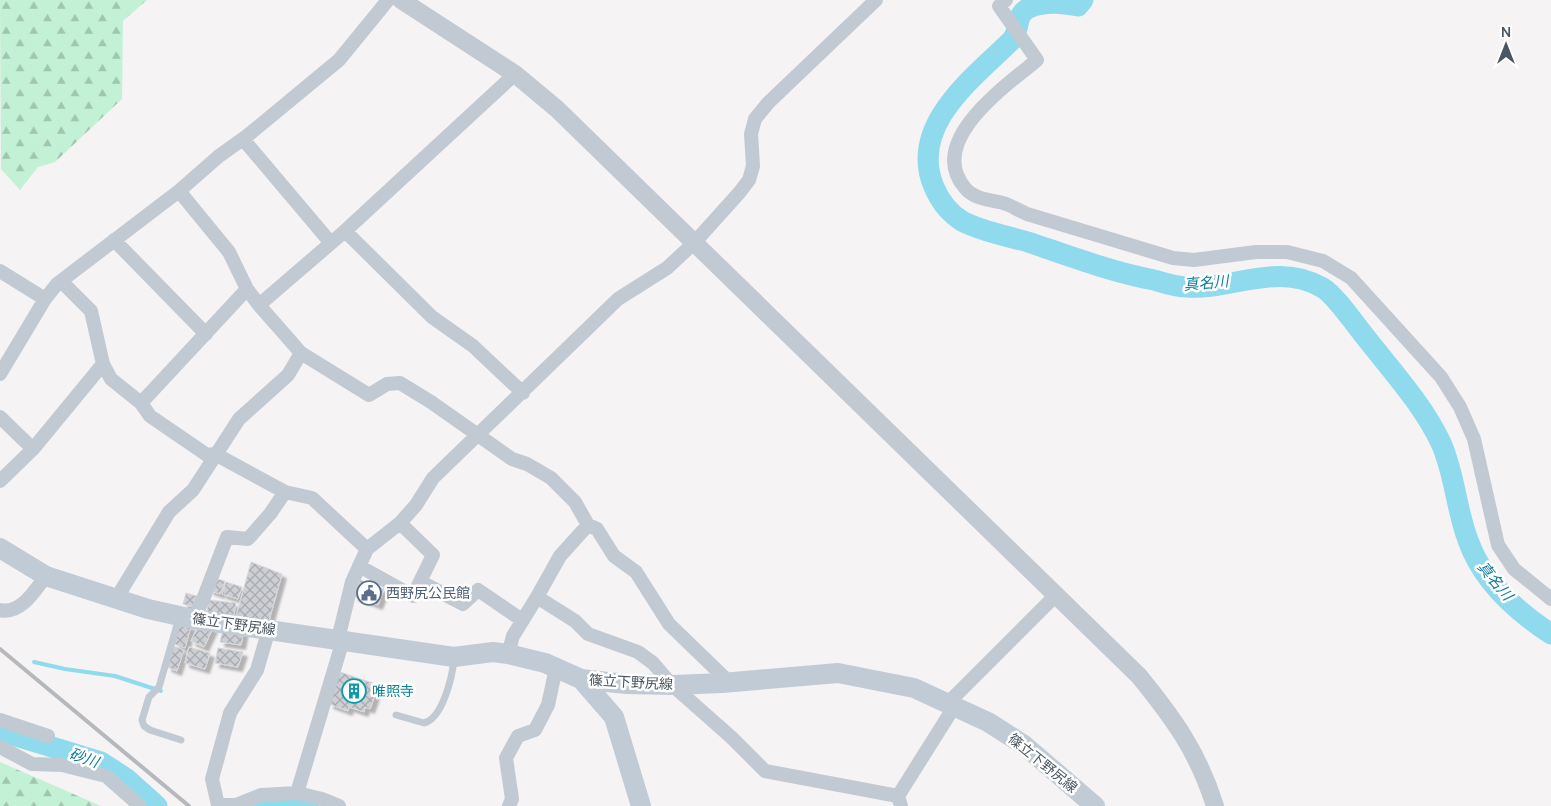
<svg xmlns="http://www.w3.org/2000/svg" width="1551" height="806" font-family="Manrope,'Noto Sans JP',sans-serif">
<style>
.forest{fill:url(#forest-firs)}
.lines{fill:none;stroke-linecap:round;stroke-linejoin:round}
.stream{stroke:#90daee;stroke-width:4}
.river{stroke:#90daee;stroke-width:21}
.building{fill:url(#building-cross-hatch);stroke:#d7d9de;filter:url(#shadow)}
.service{stroke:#c1cad2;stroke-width:7}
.minor{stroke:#c1cad2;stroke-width:14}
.tertiary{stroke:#c1cad2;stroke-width:18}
.secondary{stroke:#c1cbd6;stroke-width:20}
.rail{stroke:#b5b8bd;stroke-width:4}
.labels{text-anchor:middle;stroke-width:5;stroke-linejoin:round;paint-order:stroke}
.service-label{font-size:14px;fill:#4e5e75;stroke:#fff;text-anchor:start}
.street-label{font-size:14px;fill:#4a5661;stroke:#fff}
.culture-label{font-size:14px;fill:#0d838f;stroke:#fff;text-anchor:start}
.water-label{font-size:15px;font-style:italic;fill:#0c7c9b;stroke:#fff}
</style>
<defs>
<pattern id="forest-firs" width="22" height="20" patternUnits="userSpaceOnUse" patternTransform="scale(1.25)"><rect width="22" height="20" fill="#c3f1d5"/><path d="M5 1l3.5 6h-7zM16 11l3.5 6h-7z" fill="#a0c6b0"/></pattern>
<pattern id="building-cross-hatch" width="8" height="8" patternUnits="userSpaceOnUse" patternTransform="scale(1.25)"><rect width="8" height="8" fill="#cdcfd5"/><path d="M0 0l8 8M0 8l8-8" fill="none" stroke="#a8abb0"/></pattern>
<filter id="shadow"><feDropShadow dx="4.5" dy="4.5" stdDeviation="1" flood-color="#0004"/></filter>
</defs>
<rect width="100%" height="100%" fill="#f5f3f3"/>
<path class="forest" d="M 0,0 L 147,0 L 123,21 L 122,99 L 55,162 L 38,167 L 20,190 L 1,169 Z
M 0,762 L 101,806 L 0,806 Z"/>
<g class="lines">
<path class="stream" d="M 34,662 L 65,669 L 115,676 L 161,691"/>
<path class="river" d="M 1083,0 L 1078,6 C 1063,3 1044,1 1029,8 C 1014,15 1021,31 1011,41 C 973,78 908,126 934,187 C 940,201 949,213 962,221 C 982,232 1009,236 1031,243 C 1072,257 1112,272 1154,280 C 1164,283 1176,287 1187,287 C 1233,290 1279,261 1323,288 C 1335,295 1357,327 1367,339 C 1393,372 1423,405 1441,443 C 1455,474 1456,509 1468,540 C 1482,581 1516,611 1551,634
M 0,731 L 101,762 L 127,779 L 157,806
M 261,800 L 282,799 L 309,806"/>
</g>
<path class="building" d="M 251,562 L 282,574 L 268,624 L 235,620 Z
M 213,578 L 225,581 L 220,594 L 209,590 Z
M 360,580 L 384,589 L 378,605 L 354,596 Z
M 226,582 L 242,587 L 238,599 L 222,594 Z
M 186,593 L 200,597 L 197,608 L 183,604 Z
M 209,600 L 236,603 L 233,619 L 206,616 Z
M 200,622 L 213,628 L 204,647 L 191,641 Z
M 180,623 L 191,626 L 185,648 L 174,644 Z
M 224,626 L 244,629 L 241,645 L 220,642 Z
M 173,646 L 184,650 L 177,671 L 167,667 Z
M 189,647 L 210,653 L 205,669 L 185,663 Z
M 218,648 L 243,652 L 238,667 L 215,663 Z
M 340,672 L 373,683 L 371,690 L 376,692 L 370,709 L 365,707 L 364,712 L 349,707 L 348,711 L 329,704 Z"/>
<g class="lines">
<path class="service" d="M 179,618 L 159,687 L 149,697 L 142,720 L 144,726 L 150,730 L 181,740
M 396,715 L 424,723 C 443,718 452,677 454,660"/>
<path class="minor" d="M 1006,0 L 999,6 L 1037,60 C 1007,85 925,141 965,188 C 974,199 990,200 1003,203 C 1011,205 1019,211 1027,214 L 1173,258 L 1194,260 L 1256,252 L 1287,252 L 1323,261 L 1351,278 L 1441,377 L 1460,407 L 1474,439 L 1498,545 L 1514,569 L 1551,599
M 243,139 L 330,242
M 179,191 L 219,156 L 247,136 L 339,60 L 388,0
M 345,231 L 432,317 L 473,346 L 523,393
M 114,240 L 206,334
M 0,271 L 45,299
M 61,281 L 91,311 L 103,364
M 259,305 L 345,231 L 515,74
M 0,374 L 45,299 L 57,284 L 179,191 L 229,252 L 247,289 L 259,305 L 301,353 L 369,395 L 387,384 L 400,383 L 431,402 L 512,459 L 527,464 L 551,478 L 575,502 L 588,525 L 560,556 L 537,597 L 575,621 L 588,634 L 638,652 L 653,663 L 671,684 L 731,737 L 765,771 L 898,796
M 141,403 L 150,416 L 207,455 L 215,454 L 285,492 L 312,498 L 367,549
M 0,417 L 33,449 L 103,364 L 111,379 L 141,403 L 247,289
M 0,481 L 33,449
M 588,525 L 597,529 L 614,556 L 636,572 L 669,624 L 729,682
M 359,566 L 413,596 L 433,555 L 400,523
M 421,582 L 463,604 L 478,590 L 522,620
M 116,599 L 169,512 L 193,490 L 239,419 L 288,375 L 301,353
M 0,610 C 21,615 35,590 46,576
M 193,619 L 202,602 L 227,537 L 248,539 L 270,514 L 285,492
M 269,629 L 257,670 L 230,713 L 212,779 L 218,805 L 236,805 L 261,795 L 297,793 L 343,640
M 338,639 L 352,582 L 367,549 L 400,523 L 416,505 L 433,478 L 618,299 L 667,268 L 694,243 L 739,193 L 749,180 L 753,166 L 751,134 L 755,119 L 768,103 L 876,0
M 508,654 L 513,636 L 537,597
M 947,704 L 1055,596
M 0,720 L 48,736
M 0,747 L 32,764 L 62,765 L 106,776 L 140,806
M 297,793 L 322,799 L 339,806
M 509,806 L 512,799 L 506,758 L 518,736 L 535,730 L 548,705 L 556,668
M 901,806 L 898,796 L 954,707"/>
<path class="tertiary" d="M 401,0 L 515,74 L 557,109 L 1139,676 C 1174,719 1198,752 1215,806"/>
<path class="secondary" d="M 0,548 L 46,576 L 148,609 L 193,619 L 454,657 L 493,652 L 508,654 L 545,663 L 581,679 L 626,684 L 673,685 L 722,683 L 838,673 L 914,688 L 988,722 L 1024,745 L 1095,806
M 581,679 L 614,717 L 641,806"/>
<path class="rail" d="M 0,649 L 189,806"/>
</g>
<defs>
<g id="civic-ring" transform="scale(1.25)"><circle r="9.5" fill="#fff" stroke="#5c6f8a" stroke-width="1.5"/><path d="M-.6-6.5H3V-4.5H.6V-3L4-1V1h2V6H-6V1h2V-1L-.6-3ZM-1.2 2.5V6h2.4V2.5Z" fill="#5c6f8a"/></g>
<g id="building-ring" transform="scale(1.25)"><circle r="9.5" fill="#fff" stroke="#0f9aa8" stroke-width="1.5"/><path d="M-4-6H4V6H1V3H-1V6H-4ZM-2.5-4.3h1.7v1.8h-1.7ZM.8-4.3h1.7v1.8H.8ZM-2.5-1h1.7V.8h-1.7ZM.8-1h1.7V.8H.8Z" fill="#0f9aa8"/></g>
</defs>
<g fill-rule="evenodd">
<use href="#civic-ring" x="369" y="593"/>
<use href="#building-ring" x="354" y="691"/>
</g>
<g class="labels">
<g class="service-label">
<text x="386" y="598">西野尻公民館</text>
</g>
<g class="street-label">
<text transform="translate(234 624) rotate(8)" y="5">篠立下野尻線</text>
<text transform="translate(631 682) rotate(3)" y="5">篠立下野尻線</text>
<text transform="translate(1043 763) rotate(39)" y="5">篠立下野尻線</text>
</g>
<g class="culture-label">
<text x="372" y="696">唯照寺</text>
</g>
<g class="water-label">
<text transform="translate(1206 283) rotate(-5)" y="5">真名川</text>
<text transform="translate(1495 581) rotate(50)" y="5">真名川</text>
<text transform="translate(84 758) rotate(19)" y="5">砂川</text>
</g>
</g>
<g transform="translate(1506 45)" stroke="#ffffff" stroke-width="4" paint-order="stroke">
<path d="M0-4L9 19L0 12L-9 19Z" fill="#4a5661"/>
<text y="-8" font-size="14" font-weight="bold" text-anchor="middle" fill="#4a5661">N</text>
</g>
</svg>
